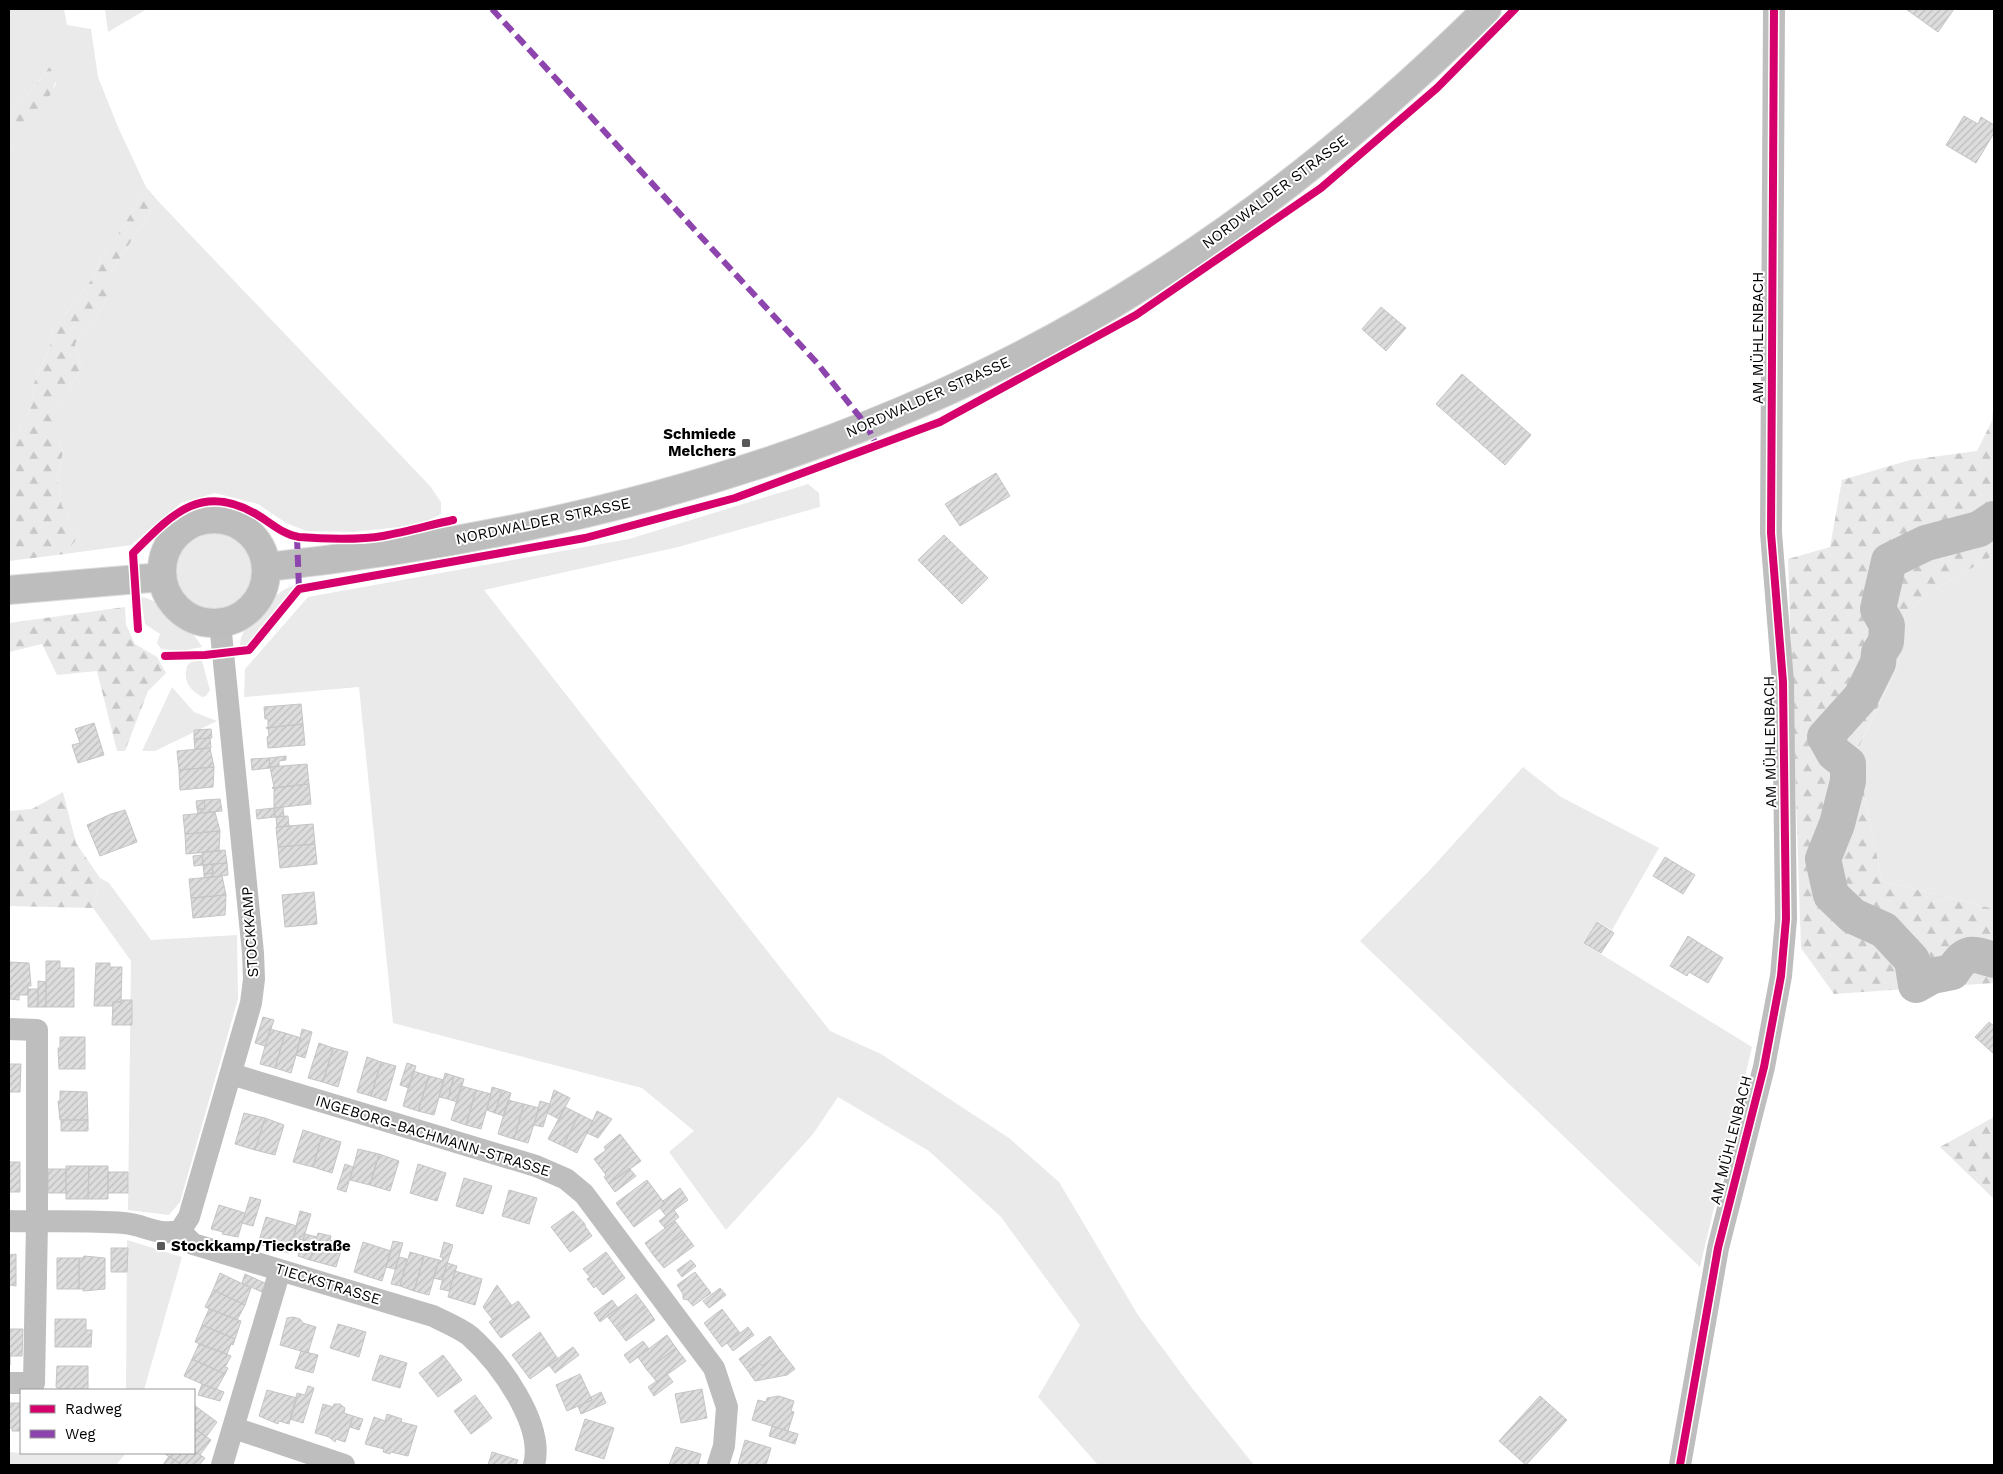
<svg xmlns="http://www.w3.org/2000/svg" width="2003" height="1474" font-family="'Work Sans',sans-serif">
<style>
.grass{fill:#eaeaea}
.forest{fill:url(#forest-firs)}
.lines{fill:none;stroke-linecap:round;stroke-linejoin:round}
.river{stroke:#bcbcbc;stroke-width:36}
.building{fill:url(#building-hatch);stroke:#c5c5c5}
.major-casing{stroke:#dbdbdb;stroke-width:30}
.minor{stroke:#bebebe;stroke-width:22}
.major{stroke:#bdbdbd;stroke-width:28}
.quiet{stroke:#8e44ad;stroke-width:6;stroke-dasharray:12 6;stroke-linecap:butt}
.cycleway-casing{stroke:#fff;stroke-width:11}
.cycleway{stroke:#d6006c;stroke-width:8}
.poi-dot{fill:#595959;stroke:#fff;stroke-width:2}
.labels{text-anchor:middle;stroke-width:4;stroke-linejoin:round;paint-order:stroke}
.street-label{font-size:15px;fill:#000;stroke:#fff}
.poi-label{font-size:15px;font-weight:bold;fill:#000;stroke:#fff;text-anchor:end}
</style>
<defs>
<pattern id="forest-firs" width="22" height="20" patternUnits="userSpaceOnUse" patternTransform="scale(1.25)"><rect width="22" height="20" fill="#eaeaea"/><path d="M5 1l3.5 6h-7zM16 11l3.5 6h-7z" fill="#c7c7c7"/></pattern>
<pattern id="building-hatch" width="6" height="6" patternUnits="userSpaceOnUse" patternTransform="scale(1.25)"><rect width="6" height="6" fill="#ddd"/><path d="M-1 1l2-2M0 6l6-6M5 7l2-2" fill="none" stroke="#bcbcbc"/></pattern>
</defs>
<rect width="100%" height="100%" fill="#fff"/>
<path class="grass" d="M 9,9 L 64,9 L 67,25 L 91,29 L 98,77 L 118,127 L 146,187 L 123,227 L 100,260 L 93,278 L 52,331 L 50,347 L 34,383 L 33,403 L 19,431 L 9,443 L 9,151 L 35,117 L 56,84 L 51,65 L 40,80 L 9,116 Z
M 105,9 L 147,9 L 108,32 Z
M 158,201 L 430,486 L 441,502 L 441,514 L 419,525 L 353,532 L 306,531 L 286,523 L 258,504 L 215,493 L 181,503 L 131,545 L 65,554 L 79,536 L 62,506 L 57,478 L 63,452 L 55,434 L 55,407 L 70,389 L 81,368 L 75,344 L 93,321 L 110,294 L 110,273 Z
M 808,484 L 819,493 L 820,507 L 678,547 L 484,590 L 830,1031 L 881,1054 L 1009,1138 L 1059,1182 L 1138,1315 L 1192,1388 L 1254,1465 L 1098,1465 L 1038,1397 L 1080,1325 L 1001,1217 L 929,1151 L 838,1097 L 813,1134 L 726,1230 L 669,1152 L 694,1131 L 642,1088 L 393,1023 L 359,687 L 244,697 L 245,669 L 308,597 L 629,539 Z
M175 571a39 39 0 1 1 78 0a39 39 0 1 1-78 0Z
M 1994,555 L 1994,909 L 1882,881 L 1856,753 L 1898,665 L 1905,613 L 1934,590 Z
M 294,586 L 254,637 L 247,645 L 240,646 C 240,631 250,623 261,613 C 272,602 277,590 294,586 Z
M 141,597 C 162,600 192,629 202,647 L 181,651 L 161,649 L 157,643 L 160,634 L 145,624 Z
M 197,661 L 202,661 L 210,690 L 206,696 L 202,697 C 189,689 183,682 187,666 L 191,662 Z
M 172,687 L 194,712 L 217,721 L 155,751 L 142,751 Z
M 1523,767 L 1561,797 L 1659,848 L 1612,930 L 1597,921 L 1583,943 L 1752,1047 L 1700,1267 L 1360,941 L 1429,871 Z
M 100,878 L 109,883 L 151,940 L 237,935 L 238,999 L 180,1202 L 169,1215 L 128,1210 L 131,961 L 93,908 Z
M 127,1240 L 182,1257 L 144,1390 L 126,1390 Z
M 9,1452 L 21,1453 L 126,1453 L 116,1465 L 9,1465 Z"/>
<path class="forest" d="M 51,65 L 58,73 C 52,102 27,128 9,151 L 9,116 L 40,80 Z
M 146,187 L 158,201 L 110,273 L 110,294 L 93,321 L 75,344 L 81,368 L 70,389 L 55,407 L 55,434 L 63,452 L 57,478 L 62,506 L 79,536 L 65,554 L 9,561 L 9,443 L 19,431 L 33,403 L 34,383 L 50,347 L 52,331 L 93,278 L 100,260 L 123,227 Z
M 1994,399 L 1994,555 L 1934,590 L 1905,613 L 1898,665 L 1856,753 L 1882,881 L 1994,909 L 1994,983 L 1834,994 L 1801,948 L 1788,559 L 1830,547 L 1842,480 L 1910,460 L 1977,451 L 1992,421 Z
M 125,607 L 126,625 L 135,644 L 157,657 L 166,673 L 148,691 L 125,751 L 117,751 L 97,671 L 57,675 L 42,644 L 9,652 L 9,623 Z
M 63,792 L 76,843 L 100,878 L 93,908 L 9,906 L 9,811 L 32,809 Z
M 1994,1117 L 1994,1199 L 1940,1147 Z"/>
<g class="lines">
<path class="river" d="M 1994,519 L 1979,529 L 1926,543 L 1889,561 L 1878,609 L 1887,625 L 1886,642 L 1879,653 L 1878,663 L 1861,697 L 1825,737 L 1834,753 L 1848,764 L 1848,781 L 1837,824 L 1823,859 L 1831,895 L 1853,916 L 1884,930 L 1912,960 L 1916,985 L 1932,976 L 1952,972 C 1967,950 1970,953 1994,960"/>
</g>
<path class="building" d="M 1906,9 L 1954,9 L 1938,32 Z
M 1964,116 L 1978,124 L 1981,117 L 1994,125 L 1994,133 L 1976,163 L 1946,145 Z
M 1381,307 L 1406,328 L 1386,351 L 1362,329 Z
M 1462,374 L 1531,435 L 1505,465 L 1436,404 Z
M 996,473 L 1010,496 L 960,526 L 945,504 Z
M 944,535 L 988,578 L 962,604 L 918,560 Z
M 301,704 L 303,724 L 266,728 L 268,727 L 268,719 L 265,719 L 264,707 Z
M 94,723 L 104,755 L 78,763 L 72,745 L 80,743 L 75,729 Z
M 303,724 L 305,745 L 268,748 L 267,737 L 269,736 L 268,728 L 266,728 Z
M 211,729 L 212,738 L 194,739 L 194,730 Z
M 210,738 L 211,748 L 195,749 L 194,739 Z
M 210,748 L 214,767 L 179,770 L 177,751 Z
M 286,756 L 286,760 L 279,761 L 279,766 L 270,767 L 269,758 Z
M 269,758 L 270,768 L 252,770 L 251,759 Z
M 307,764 L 309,784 L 272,788 L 274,787 L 270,767 Z
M 214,767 L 213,787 L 180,790 L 179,770 Z
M 309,784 L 311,804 L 274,808 L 274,788 L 272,788 Z
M 220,799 L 222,811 L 198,813 L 197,809 L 205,809 L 204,800 Z
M 204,800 L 205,809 L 197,809 L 196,801 Z
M 283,807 L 284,816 L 275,817 L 274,808 Z
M 274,808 L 275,817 L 257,819 L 256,810 Z
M 125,810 L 137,842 L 100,856 L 87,825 L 111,814 Z
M 215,812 L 220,831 L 185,834 L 183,815 Z
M 288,816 L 289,826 L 277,827 L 276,817 Z
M 313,824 L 315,844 L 278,847 L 276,827 Z
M 220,831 L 219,851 L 186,854 L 185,834 Z
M 315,844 L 317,864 L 280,868 L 278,847 Z
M 225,850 L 227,863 L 203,865 L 202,852 Z
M 202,855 L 203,865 L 194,866 L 193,856 Z
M 1665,857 L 1695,875 L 1683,894 L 1653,876 Z
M 227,863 L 228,875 L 204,878 L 204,874 L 213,873 L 212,864 Z
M 212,864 L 213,873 L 204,874 L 203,865 Z
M 222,876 L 226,895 L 191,898 L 189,879 Z
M 314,892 L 317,924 L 285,927 L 282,895 Z
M 226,895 L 225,915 L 193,918 L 191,898 Z
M 1597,922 L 1614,933 L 1601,953 L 1584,943 Z
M 1688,936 L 1723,958 L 1708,983 L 1689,972 L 1687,976 L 1670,966 Z
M 46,961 L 60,961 L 60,968 L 74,968 L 74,1007 L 46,1007 Z
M 9,962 L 29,963 L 31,986 L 28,986 L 28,995 L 19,995 L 19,1000 L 10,999 Z
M 96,963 L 110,963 L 110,967 L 122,967 L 121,1002 L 113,1002 L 113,1006 L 94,1006 Z
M 38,981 L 46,982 L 46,1007 L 38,1007 Z
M 28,989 L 38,989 L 38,1007 L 28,1007 Z
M 121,1000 L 132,1000 L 132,1025 L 112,1025 L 113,1002 L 121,1002 Z
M 263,1017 L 274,1020 L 265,1046 L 255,1043 Z
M 1989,1022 L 1994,1026 L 1994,1054 L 1975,1037 Z
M 270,1029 L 285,1033 L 275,1068 L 260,1064 Z
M 302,1029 L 312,1032 L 305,1058 L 296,1055 Z
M 285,1033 L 301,1038 L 291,1073 L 275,1068 Z
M 60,1037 L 85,1037 L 85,1069 L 59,1069 L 58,1048 L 60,1048 Z
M 319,1043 L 333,1048 L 323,1082 L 308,1078 Z
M 333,1048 L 348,1052 L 338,1087 L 323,1082 Z
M 367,1057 L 381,1062 L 371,1096 L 357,1092 Z
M 381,1062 L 396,1066 L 386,1101 L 371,1096 Z
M 407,1063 L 416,1066 L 409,1088 L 400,1085 Z
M 9,1064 L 21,1064 L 20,1092 L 9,1092 Z
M 413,1071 L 429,1076 L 418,1111 L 403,1106 Z
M 445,1073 L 454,1076 L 448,1099 L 439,1097 Z
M 429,1076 L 444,1080 L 434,1115 L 418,1111 Z
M 454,1076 L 464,1079 L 457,1102 L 448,1099 Z
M 461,1086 L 476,1090 L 466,1125 L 451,1120 Z
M 492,1087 L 502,1090 L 495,1113 L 487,1110 Z
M 476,1090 L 491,1094 L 481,1129 L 466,1125 Z
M 502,1090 L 511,1093 L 504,1116 L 495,1113 Z
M 554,1090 L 570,1098 L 559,1119 L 547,1113 Z
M 60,1091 L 87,1092 L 88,1120 L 60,1120 L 58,1101 L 60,1101 Z
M 508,1100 L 524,1104 L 514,1139 L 498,1134 Z
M 540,1101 L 550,1104 L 543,1127 L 534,1125 Z
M 524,1104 L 539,1108 L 528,1143 L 514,1139 Z
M 565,1107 L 579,1114 L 563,1146 L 548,1139 Z
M 597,1111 L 612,1119 L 598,1138 L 587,1133 Z
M 244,1113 L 265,1118 L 255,1150 L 235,1144 Z
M 579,1114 L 593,1121 L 577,1153 L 563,1146 Z
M 265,1118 L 284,1125 L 275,1155 L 255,1150 Z
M 61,1120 L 88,1120 L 88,1131 L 61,1131 Z
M 303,1130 L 322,1136 L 313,1167 L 293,1162 Z
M 620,1134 L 641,1161 L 609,1184 L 604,1177 L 606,1175 L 594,1159 L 606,1150 L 604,1147 Z
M 322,1136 L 341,1142 L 332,1173 L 313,1167 Z
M 358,1149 L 379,1154 L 370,1185 L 350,1180 Z
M 379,1154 L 399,1161 L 390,1191 L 370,1185 Z
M 9,1162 L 20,1162 L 20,1192 L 9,1192 Z
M 345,1164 L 353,1167 L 346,1192 L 337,1189 Z
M 418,1164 L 446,1173 L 437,1201 L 410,1193 Z
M 66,1166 L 89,1166 L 88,1199 L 66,1199 Z
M 89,1166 L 108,1166 L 108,1199 L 88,1199 Z
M 629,1168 L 636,1176 L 615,1192 L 609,1184 Z
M 48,1169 L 66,1169 L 66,1193 L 48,1193 Z
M 108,1172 L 128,1172 L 128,1193 L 108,1193 Z
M 464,1178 L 492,1186 L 483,1214 L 456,1206 Z
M 647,1180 L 665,1204 L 634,1227 L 616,1203 Z
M 680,1188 L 688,1200 L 666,1216 L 660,1208 L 665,1204 L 663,1201 Z
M 509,1190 L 537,1198 L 529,1224 L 502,1216 Z
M 250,1197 L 261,1200 L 253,1226 L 242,1223 Z
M 219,1205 L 245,1213 L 238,1237 L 222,1234 L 223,1232 L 211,1229 Z
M 674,1210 L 679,1217 L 665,1228 L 659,1221 Z
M 300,1211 L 311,1214 L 303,1240 L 293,1238 Z
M 573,1211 L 585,1224 L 585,1226 L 592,1236 L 570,1252 L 551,1227 Z
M 266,1217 L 297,1226 L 289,1253 L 258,1244 Z
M 675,1221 L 684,1233 L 654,1256 L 645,1243 Z
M 318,1233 L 331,1236 L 330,1240 L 343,1244 L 336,1267 L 310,1260 Z
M 684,1233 L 694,1246 L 664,1268 L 654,1256 Z
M 305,1234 L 317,1237 L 310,1260 L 298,1256 Z
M 393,1241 L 403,1243 L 395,1269 L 386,1267 Z
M 363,1242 L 391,1251 L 382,1281 L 354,1272 Z
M 444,1242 L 453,1245 L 442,1280 L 433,1278 L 439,1260 L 442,1261 L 443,1257 L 440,1257 Z
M 111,1248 L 128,1248 L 127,1272 L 111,1272 Z
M 410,1252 L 424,1256 L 414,1291 L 400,1286 Z
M 606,1252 L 625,1278 L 603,1295 L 596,1286 L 594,1288 L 587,1279 L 590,1277 L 583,1269 Z
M 16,1254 L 16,1286 L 9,1285 L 9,1255 Z
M 84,1256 L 105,1258 L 105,1289 L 83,1291 L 83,1289 L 79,1289 L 79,1258 L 83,1258 Z
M 424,1256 L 439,1260 L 429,1295 L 414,1291 Z
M 399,1257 L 407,1259 L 400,1286 L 391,1284 Z
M 57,1258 L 79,1258 L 79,1289 L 57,1289 Z
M 691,1260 L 696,1266 L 682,1277 L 677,1270 Z
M 447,1263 L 457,1266 L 449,1291 L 440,1289 Z
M 455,1271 L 482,1279 L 475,1305 L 448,1297 Z
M 695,1272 L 711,1293 L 693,1306 L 688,1300 L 683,1299 L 683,1294 L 677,1285 Z
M 220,1273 L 251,1288 L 245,1305 L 213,1290 Z
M 245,1274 L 267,1284 L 264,1293 L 242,1283 Z
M 497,1285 L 512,1306 L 493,1320 L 483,1307 Z
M 720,1288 L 726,1295 L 709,1308 L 703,1301 Z
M 213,1290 L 245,1305 L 237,1320 L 205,1307 Z
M 636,1294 L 646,1307 L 617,1329 L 607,1316 Z
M 612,1300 L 618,1308 L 600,1322 L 594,1313 Z
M 518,1301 L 530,1317 L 501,1338 L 489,1322 Z
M 646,1307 L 655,1320 L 626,1341 L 617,1329 Z
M 209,1309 L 241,1321 L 235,1339 L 202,1325 Z
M 722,1309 L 740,1333 L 722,1347 L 704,1323 Z
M 293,1317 L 300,1319 L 303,1323 L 316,1327 L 308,1353 L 280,1345 L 287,1318 Z
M 55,1319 L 86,1319 L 86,1330 L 92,1330 L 91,1347 L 55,1347 Z
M 338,1324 L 366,1332 L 359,1357 L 330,1348 Z
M 202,1325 L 235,1339 L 233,1345 L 231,1344 L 227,1354 L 195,1342 Z
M 748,1327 L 754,1335 L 733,1351 L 727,1343 Z
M 9,1329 L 23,1329 L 22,1356 L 10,1356 L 10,1365 Z
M 540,1332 L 558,1359 L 530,1379 L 512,1355 Z
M 667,1335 L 676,1348 L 647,1370 L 638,1357 Z
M 770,1336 L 781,1351 L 762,1366 L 759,1363 L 748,1371 L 739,1359 Z
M 643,1341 L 649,1349 L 630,1363 L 624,1355 Z
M 199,1344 L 231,1356 L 225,1367 L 228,1368 L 225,1374 L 192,1359 Z
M 573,1347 L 579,1355 L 555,1373 L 549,1365 Z
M 676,1348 L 686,1361 L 657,1382 L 647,1370 Z
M 301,1351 L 318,1355 L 313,1373 L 295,1368 Z
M 781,1351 L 795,1369 L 787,1375 L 755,1381 L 748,1371 L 759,1363 L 762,1366 Z
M 380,1355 L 407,1363 L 400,1388 L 372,1380 Z
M 443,1355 L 462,1380 L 438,1397 L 419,1373 Z
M 192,1359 L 225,1374 L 216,1390 L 184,1376 Z
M 57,1366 L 88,1366 L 88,1390 L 60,1390 L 56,1387 Z
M 580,1374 L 592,1400 L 567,1411 L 556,1385 Z
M 667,1374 L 673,1382 L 654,1396 L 648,1387 Z
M 202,1384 L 224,1392 L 220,1401 L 198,1395 Z
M 308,1386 L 314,1388 L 303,1423 L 290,1419 L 297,1393 L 305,1395 Z
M 702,1389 L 707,1418 L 681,1423 L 675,1394 Z
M 267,1390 L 297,1398 L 289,1424 L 279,1421 L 278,1424 L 259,1416 Z
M 601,1392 L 606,1403 L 581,1414 L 578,1406 L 592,1400 L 591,1397 Z
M 475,1395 L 492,1418 L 471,1434 L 454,1411 Z
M 779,1396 L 794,1401 L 791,1411 L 794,1412 L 788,1431 L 752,1420 L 758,1400 L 766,1402 L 767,1398 Z
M 1540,1396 L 1567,1420 L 1526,1465 L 1499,1441 Z
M 9,1403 L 21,1403 L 21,1431 L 12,1431 L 12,1428 L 9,1428 Z
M 323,1404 L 333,1407 L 334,1404 L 340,1404 L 345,1408 L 344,1413 L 353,1416 L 345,1442 L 336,1439 L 335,1442 L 329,1437 L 315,1433 Z
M 194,1405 L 217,1422 L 206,1437 L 194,1428 Z
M 387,1414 L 402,1419 L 401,1422 L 417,1426 L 408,1456 L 391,1452 L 390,1454 L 383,1452 L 384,1449 L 365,1444 L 374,1417 L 385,1421 Z
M 353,1416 L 363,1419 L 359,1430 L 350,1427 Z
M 585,1419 L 614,1428 L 604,1459 L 575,1450 Z
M 772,1426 L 798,1434 L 795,1444 L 769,1436 Z
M 194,1428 L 211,1440 L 200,1455 L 194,1451 Z
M 745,1440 L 771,1448 L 766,1465 L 738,1465 Z
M 676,1447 L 701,1454 L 698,1465 L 669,1465 Z
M 194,1451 L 205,1458 L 199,1465 L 182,1465 L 165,1454 L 194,1453 Z
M 492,1452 L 518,1460 L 516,1465 L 488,1465 Z
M 169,1456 L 182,1465 L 163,1465 Z"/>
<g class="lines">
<g class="major-casing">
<path id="major" d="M162 571a52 52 0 1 1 104 0a52 52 0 1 1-104 0Z
M 267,567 C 576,534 886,450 1150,281 C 1275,202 1383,112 1487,9
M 9,590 L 162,577"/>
</g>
<path class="minor" d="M 9,1029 L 37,1030 L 37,1222 L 34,1383 L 9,1383
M 231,1074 L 536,1166 L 566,1179 L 584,1194 L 714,1368 L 727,1407 L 724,1446 L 718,1465
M 9,1221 C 47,1222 85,1220 124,1223 C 146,1225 156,1236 180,1231
M 180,1231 L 189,1217 L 251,1003 L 254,979 L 253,953 L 220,623
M 180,1231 L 193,1244 L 433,1316 C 445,1322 460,1328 470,1336 C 499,1362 545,1424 534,1465
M 234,1428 L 344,1465
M 222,1465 L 280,1270
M 1680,1465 L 1718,1248 L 1764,1067 L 1781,976 L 1786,919 L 1783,682 L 1771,533 L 1774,9"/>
<use href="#major" class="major"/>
<path class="quiet" d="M 492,9 L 817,363 L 867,426 L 877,446
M 297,537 L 299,589"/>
<g class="cycleway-casing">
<path id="cycleway" d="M 138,629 L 133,553 C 171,515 201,482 256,514 C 270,522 283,535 299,537 C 322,539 361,540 383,536 C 406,532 430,525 453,520
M 165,656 L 205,655 L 249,650 L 299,589 L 585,538 L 735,498 L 940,422 L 1136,315 L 1321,188 L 1437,88 L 1515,9
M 1680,1465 L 1718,1248 L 1764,1067 L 1781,976 L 1786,919 L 1783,682 L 1771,533 L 1774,9"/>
</g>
<use href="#cycleway" class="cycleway"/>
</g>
<g class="poi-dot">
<rect x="741" y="438" width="10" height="10" rx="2.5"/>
<rect x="156" y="1241" width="10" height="10" rx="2.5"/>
</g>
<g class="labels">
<g class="street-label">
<text transform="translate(1275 192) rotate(-37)" y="5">NORDWALDER STRASSE</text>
<text transform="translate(1758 338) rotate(-90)" y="5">AM MÜHLENBACH</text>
<text transform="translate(928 397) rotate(-24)" y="5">NORDWALDER STRASSE</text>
<text transform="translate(543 521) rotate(-12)" y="5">NORDWALDER STRASSE</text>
<text transform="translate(1770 742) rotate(-91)" y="5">AM MÜHLENBACH</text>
<text transform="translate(250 932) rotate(-94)" y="5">STOCKKAMP</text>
<text transform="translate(433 1136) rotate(17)" y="5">INGEBORG-BACHMANN-STRASSE</text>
<text transform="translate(1731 1140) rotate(-76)" y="5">AM MÜHLENBACH</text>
<text transform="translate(328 1284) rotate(17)" y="5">TIECKSTRASSE</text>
</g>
<g class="poi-label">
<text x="736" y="439">Schmiede<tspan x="736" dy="17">Melchers</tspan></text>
<text x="171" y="1251" text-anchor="start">Stockkamp/Tieckstraße</text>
</g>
</g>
<rect width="2003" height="1474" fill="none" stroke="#000000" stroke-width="20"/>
<rect x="20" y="1389" width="175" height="65" fill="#ffffff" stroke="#999999"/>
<rect x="30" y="1405" width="25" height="8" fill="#d6006c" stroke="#999999"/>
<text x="65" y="1414" font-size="15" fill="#000000">Radweg</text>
<rect x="30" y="1430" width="25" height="8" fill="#8e44ad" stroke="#999999"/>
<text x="65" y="1439" font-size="15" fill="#000000">Weg</text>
</svg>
